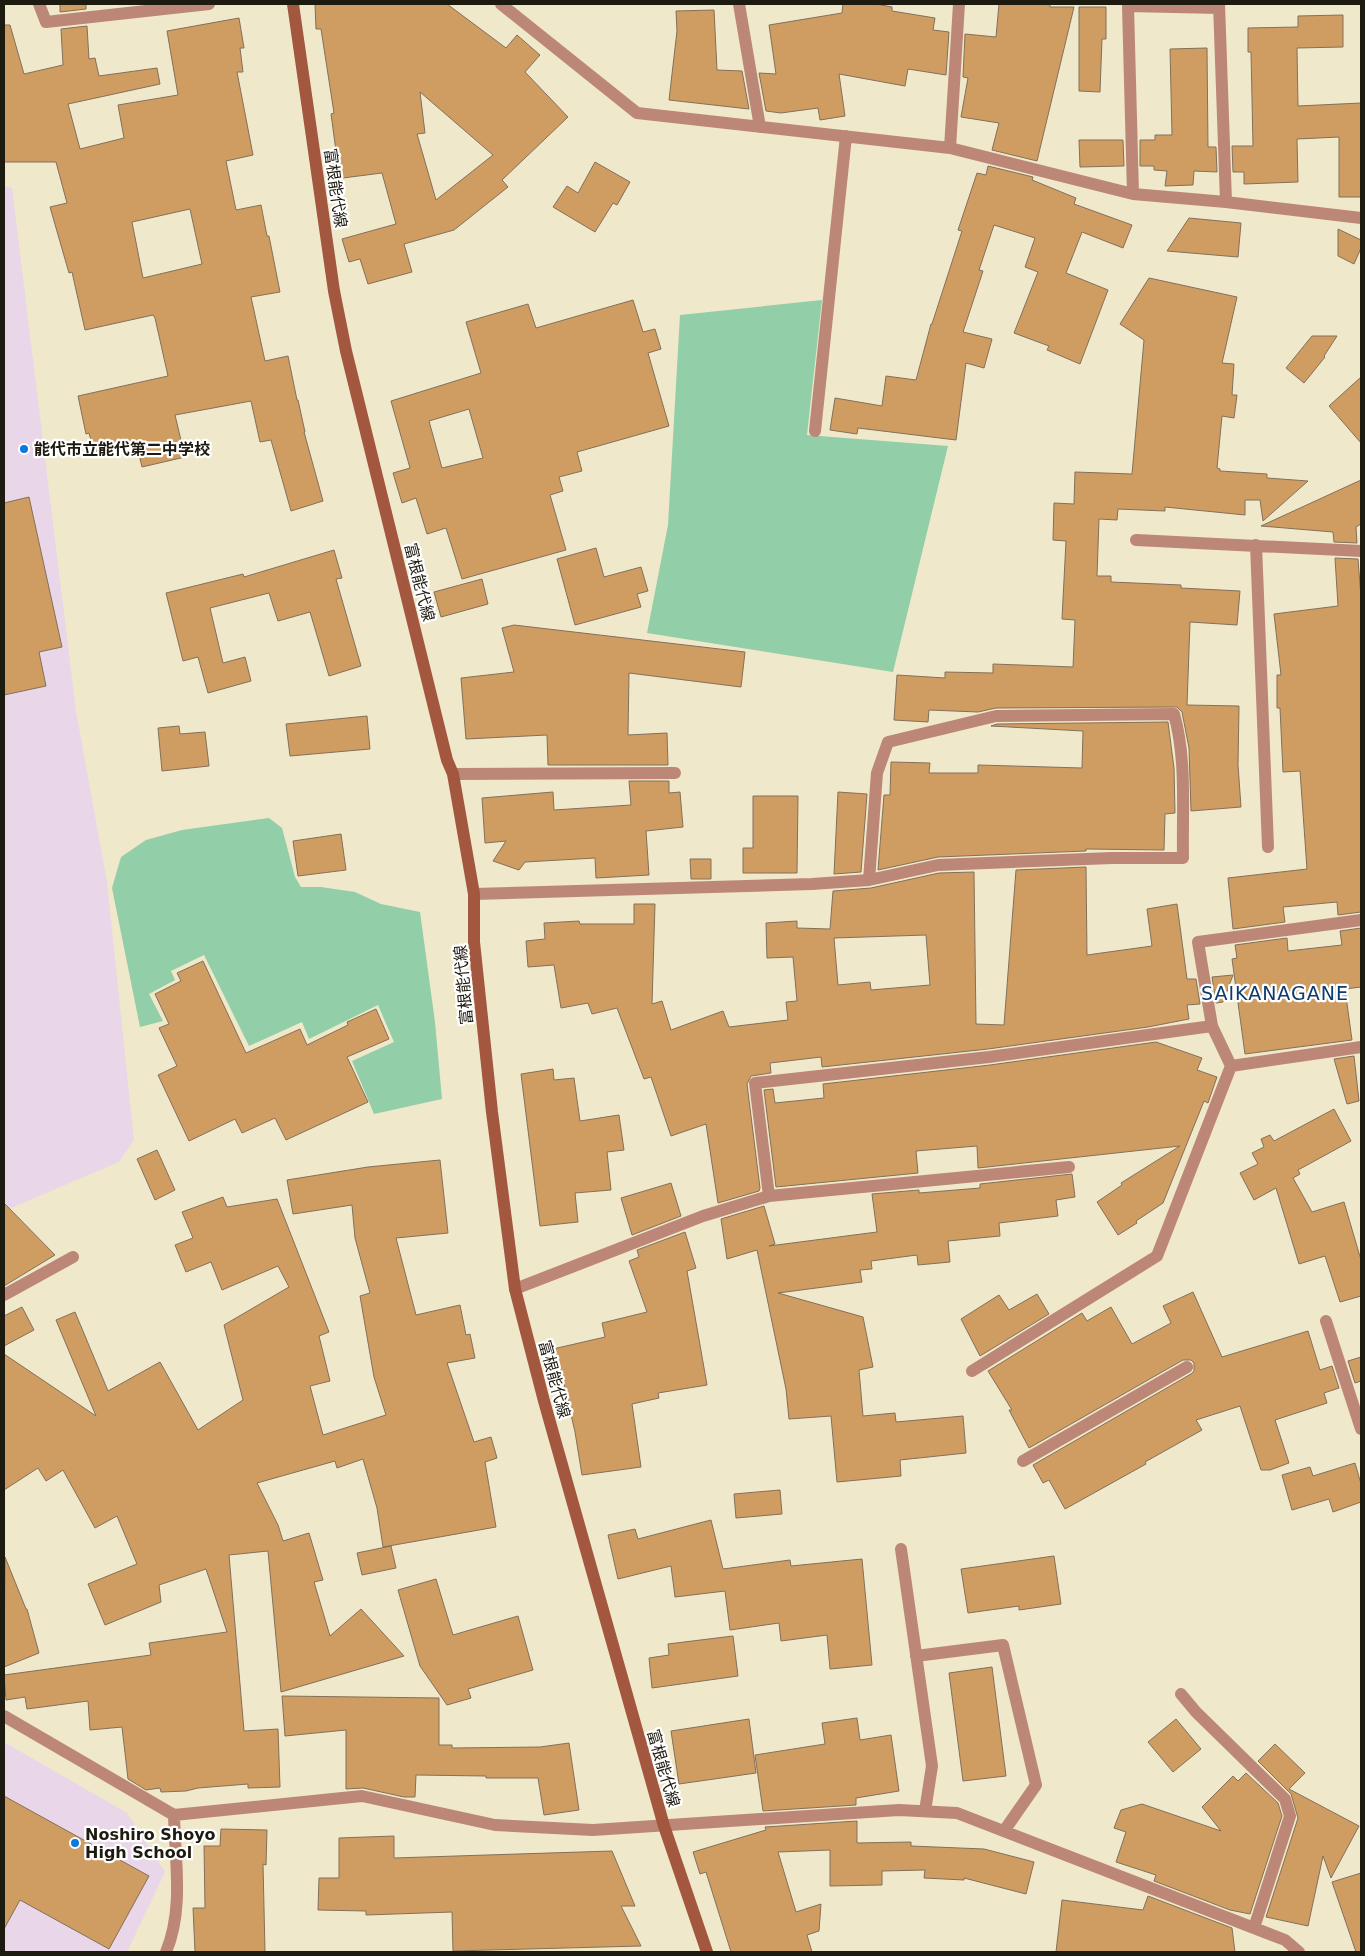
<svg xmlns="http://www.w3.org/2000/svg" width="1365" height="1956" font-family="'DejaVu Sans','Noto Sans JP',sans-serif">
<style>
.education{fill:#e9d7e9}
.green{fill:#92cea7}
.building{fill:#cf9d62;stroke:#83705a;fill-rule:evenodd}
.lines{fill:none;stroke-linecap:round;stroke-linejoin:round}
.minor{stroke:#bc8776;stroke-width:12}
.secondary{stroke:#a2573e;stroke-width:12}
.poi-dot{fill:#0978df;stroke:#fff;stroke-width:2}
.labels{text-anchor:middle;stroke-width:4.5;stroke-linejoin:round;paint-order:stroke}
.street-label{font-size:16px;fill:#1d1a0f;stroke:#fff}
.poi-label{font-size:16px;font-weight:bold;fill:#1d1a0f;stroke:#fff;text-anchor:start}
.quarter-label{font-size:19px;letter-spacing:1px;fill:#0d3b6e;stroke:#fff}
</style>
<rect width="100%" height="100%" fill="#f0e8ca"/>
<path class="education" d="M 4,186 L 12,188 L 76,711 L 107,882 L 134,1140 L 119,1162 L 4,1211 Z
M 4,1742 L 127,1813 L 165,1872 L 127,1952 L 4,1952 Z"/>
<path class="green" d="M 822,300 L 807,435 L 948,446 L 893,672 L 647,633 L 668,525 L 680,315 Z
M 269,818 L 282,828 L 295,877 L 301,887 L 321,887 L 355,892 L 381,904 L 420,912 L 435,1022 L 442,1099 L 374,1114 L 352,1061 L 394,1042 L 378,1005 L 309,1039 L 302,1022 L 249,1046 L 204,955 L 171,971 L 175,980 L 149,994 L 163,1021 L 140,1027 L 112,888 L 121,857 L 146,840 L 182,830 Z"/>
<path class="building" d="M 60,4 L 86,4 L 86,9 L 60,12 Z
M 315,4 L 447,4 L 506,48 L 517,35 L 540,55 L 525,72 L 568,117 L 502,180 L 508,187 L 454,230 L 404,244 L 412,272 L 368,284 L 360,259 L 349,262 L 342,239 L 396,224 L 382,173 L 335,179 L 332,152 L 336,151 L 331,114 L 334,113 L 321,29 L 316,29 ZM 420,92 L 493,155 L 436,200 L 417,134 L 425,133 Z
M 843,4 L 876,4 L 892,7 L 892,11 L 935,18 L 933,30 L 949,32 L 946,75 L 908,69 L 905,86 L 839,74 L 845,116 L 820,120 L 818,108 L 781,113 L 766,111 L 759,73 L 776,74 L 769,25 L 842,13 Z
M 999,4 L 1050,4 L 1050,7 L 1074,7 L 1037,161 L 992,150 L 999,123 L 961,117 L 968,78 L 963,77 L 965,34 L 996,37 Z
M 1079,7 L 1106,7 L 1106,39 L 1102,39 L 1100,92 L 1079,91 Z
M 714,10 L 717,70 L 742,71 L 749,109 L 669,100 L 677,31 L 676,11 Z
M 1343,15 L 1343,47 L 1297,48 L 1298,106 L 1361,103 L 1361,197 L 1339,197 L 1339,137 L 1297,139 L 1298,182 L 1244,184 L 1244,172 L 1233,172 L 1232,146 L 1253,146 L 1251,52 L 1248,52 L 1248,28 L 1298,27 L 1298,16 Z
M 239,18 L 244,48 L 240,48 L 243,72 L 237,72 L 253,155 L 226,161 L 236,210 L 261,205 L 267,236 L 269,236 L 280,292 L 251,297 L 265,361 L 288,356 L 297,400 L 298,400 L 305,432 L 304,432 L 323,501 L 291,511 L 271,440 L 260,442 L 251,401 L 175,415 L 185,457 L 142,467 L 136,442 L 94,452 L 89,433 L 86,434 L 78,396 L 168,376 L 155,318 L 153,315 L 85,330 L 72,272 L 69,273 L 50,207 L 67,203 L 56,162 L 4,162 L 4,25 L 10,25 L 24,74 L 63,65 L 61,29 L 87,26 L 89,59 L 95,58 L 99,76 L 157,68 L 160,84 L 68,104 L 80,149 L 124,138 L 118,105 L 178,95 L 167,31 ZM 190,209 L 202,264 L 143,278 L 132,222 Z
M 1207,48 L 1208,147 L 1216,147 L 1217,172 L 1194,171 L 1193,185 L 1165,186 L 1167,171 L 1154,170 L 1154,166 L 1140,166 L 1140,140 L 1155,140 L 1155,135 L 1172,135 L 1170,49 Z
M 1079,140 L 1123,140 L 1124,166 L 1080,167 Z
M 595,162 L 630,182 L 617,205 L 613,203 L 595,232 L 553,207 L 567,186 L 578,193 Z
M 988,166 L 1033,177 L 1032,180 L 1076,198 L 1074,204 L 1132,225 L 1123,248 L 1082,232 L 1066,273 L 1108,290 L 1080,364 L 1047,350 L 1049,346 L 1014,333 L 1038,272 L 1025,267 L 1035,238 L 994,225 L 979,270 L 983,271 L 963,332 L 992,339 L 984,368 L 966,363 L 956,440 L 858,428 L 857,434 L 830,430 L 835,398 L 882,406 L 886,376 L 916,380 L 931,324 L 932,324 L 962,231 L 958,230 L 977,173 L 986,175 Z
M 1189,218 L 1241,223 L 1238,257 L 1167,251 Z
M 1338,229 L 1361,240 L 1361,248 L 1354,264 L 1338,256 Z
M 1149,278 L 1237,297 L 1222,363 L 1234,364 L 1232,395 L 1237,395 L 1234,418 L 1222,416 L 1217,468 L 1220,469 L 1220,471 L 1267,474 L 1267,478 L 1308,481 L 1263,521 L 1260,500 L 1245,500 L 1245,515 L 1165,507 L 1165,511 L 1118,509 L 1117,520 L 1099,519 L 1097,576 L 1111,576 L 1111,582 L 1181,585 L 1181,588 L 1240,591 L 1237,625 L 1190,622 L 1187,705 L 1239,706 L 1238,765 L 1241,807 L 1191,811 L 1189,748 L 1182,712 L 1177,707 L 996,708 L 978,712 L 929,710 L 928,722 L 894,720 L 897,675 L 945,678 L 945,672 L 993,673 L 993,664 L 1073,667 L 1075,620 L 1062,619 L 1066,541 L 1053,540 L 1054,503 L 1074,504 L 1075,472 L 1132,474 L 1144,340 L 1120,324 Z
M 633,300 L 643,332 L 655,329 L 661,349 L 648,353 L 669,426 L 577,452 L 582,471 L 559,477 L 563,491 L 550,495 L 566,550 L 462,579 L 446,528 L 427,534 L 416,498 L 402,503 L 393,473 L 410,468 L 391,401 L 481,373 L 466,322 L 528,304 L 536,328 ZM 469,409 L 483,458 L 442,468 L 429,421 Z
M 1312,336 L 1337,336 L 1324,356 L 1325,357 L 1304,383 L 1286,368 Z
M 1361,377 L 1361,443 L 1329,406 Z
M 1361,480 L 1361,524 L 1356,527 L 1357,543 L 1334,542 L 1333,532 L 1261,526 Z
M 29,497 L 62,647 L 39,652 L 46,686 L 4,695 L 4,503 Z
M 596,548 L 604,577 L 641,567 L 648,591 L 637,594 L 641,607 L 575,625 L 557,559 Z
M 334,550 L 342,578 L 336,579 L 361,666 L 329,676 L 310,612 L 278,621 L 269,593 L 210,608 L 223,663 L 245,657 L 251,681 L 208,693 L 198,657 L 183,661 L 166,593 L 243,574 L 244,577 Z
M 1335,558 L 1358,559 L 1361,597 L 1361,912 L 1338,915 L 1337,902 L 1283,907 L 1285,922 L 1233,929 L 1228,878 L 1307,869 L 1300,771 L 1283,772 L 1280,708 L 1277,708 L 1277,675 L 1281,675 L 1274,614 L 1338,606 Z
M 482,579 L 488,604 L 441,617 L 434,592 Z
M 514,625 L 745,652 L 741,687 L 629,673 L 628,735 L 667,733 L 668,765 L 548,765 L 547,735 L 466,739 L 461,678 L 514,672 L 502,628 Z
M 367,716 L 370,749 L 290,756 L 286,724 Z
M 1168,722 L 1174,768 L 1175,813 L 1165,814 L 1164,850 L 1086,849 L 1086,851 L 938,857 L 878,870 L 884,795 L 890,795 L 891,762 L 930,763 L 929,773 L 978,773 L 978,765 L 1082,768 L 1083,731 L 991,726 L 997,724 Z
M 179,726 L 180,734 L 205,732 L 209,766 L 162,771 L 158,728 Z
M 629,781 L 669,781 L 669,793 L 680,792 L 683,827 L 646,831 L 649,875 L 596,878 L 595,858 L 525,862 L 519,870 L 493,861 L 506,841 L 485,843 L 482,798 L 553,792 L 554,810 L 631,805 Z
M 838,792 L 867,794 L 861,872 L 834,874 Z
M 753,796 L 798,796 L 797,873 L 743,873 L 743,848 L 753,848 Z
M 341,834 L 346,870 L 298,876 L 293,841 Z
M 690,859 L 711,859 L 711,879 L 691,879 Z
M 1086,867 L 1087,955 L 1152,946 L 1147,909 L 1177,904 L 1187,979 L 1196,979 L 1200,1004 L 1187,1005 L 1189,1019 L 1148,1027 L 988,1049 L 822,1067 L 821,1057 L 770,1063 L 771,1073 L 751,1076 L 747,1084 L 760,1188 L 759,1191 L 718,1203 L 706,1124 L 671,1136 L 651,1077 L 644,1079 L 617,1008 L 592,1014 L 588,1003 L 561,1008 L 554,965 L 528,967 L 526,941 L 545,939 L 544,923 L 579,921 L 580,924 L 634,924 L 634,904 L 655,904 L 652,1004 L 662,1001 L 671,1030 L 723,1011 L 729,1027 L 788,1020 L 786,1002 L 797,1001 L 793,957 L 767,958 L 766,923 L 797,921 L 797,928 L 830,929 L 833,891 L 871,888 L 939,873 L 974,872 L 976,1024 L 1004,1025 L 1016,870 ZM 926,935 L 930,985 L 871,990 L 870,982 L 838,985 L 834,938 Z
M 1361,928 L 1361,987 L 1345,989 L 1352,1040 L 1245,1054 L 1232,959 L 1237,958 L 1235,945 L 1287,938 L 1288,951 L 1342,945 L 1340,931 Z
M 203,961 L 246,1053 L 300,1029 L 307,1045 L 348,1025 L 347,1022 L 376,1009 L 389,1039 L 347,1057 L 368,1102 L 286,1140 L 275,1118 L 242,1133 L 235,1119 L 189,1141 L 158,1075 L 177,1066 L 159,1028 L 169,1024 L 155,994 L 181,981 L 177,973 Z
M 1233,975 L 1223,1002 L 1216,1003 L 1212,977 Z
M 1156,1042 L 1202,1058 L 1197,1070 L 1217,1077 L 1208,1103 L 1204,1101 L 1163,1203 L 1136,1221 L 1137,1223 L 1118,1235 L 1097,1202 L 1122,1185 L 1121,1183 L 1180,1146 L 978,1168 L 977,1146 L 916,1151 L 918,1173 L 776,1187 L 764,1090 L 773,1089 L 775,1103 L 824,1098 L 823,1084 L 990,1065 Z
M 1354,1056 L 1359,1101 L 1347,1104 L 1334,1059 Z
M 553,1069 L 554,1080 L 574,1078 L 580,1121 L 619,1115 L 624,1150 L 607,1152 L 611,1190 L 575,1193 L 578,1222 L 540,1226 L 521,1074 Z
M 1334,1109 L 1351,1141 L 1298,1170 L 1300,1174 L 1293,1178 L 1312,1212 L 1344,1202 L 1361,1260 L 1361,1296 L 1340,1302 L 1325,1256 L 1299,1264 L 1276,1188 L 1254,1200 L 1240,1173 L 1258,1164 L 1252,1153 L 1264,1147 L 1261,1139 L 1270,1135 L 1274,1141 Z
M 157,1150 L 175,1190 L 155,1200 L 137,1159 Z
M 440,1160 L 448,1233 L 396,1238 L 416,1315 L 460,1305 L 466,1335 L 470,1334 L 475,1358 L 447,1363 L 474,1442 L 491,1437 L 497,1458 L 485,1462 L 496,1527 L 383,1547 L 377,1508 L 363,1459 L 337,1468 L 335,1461 L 257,1483 L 278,1525 L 283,1541 L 309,1533 L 323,1580 L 314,1582 L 330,1636 L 361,1609 L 404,1656 L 281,1692 L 268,1551 L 229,1555 L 244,1731 L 278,1729 L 280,1787 L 248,1788 L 248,1784 L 198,1788 L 186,1791 L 161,1792 L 160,1788 L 146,1790 L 128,1779 L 122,1727 L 90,1730 L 88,1701 L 27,1709 L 25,1697 L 6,1700 L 4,1675 L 151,1655 L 149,1643 L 227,1632 L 206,1569 L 159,1585 L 161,1602 L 105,1625 L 88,1584 L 137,1564 L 117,1516 L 95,1528 L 63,1470 L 46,1481 L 38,1468 L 4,1490 L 4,1354 L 96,1416 L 56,1320 L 75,1312 L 108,1391 L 160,1362 L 198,1430 L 243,1400 L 224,1325 L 289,1287 L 278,1266 L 222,1290 L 211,1262 L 186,1272 L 175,1245 L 193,1238 L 182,1212 L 223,1197 L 227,1207 L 277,1199 L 329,1332 L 319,1336 L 330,1381 L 310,1386 L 323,1435 L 386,1415 L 374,1377 L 360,1296 L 370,1293 L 355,1238 L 352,1205 L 293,1214 L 287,1180 L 368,1167 Z
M 1072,1174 L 1075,1197 L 1056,1200 L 1058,1216 L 999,1223 L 1000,1236 L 948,1241 L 950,1262 L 918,1265 L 917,1255 L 871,1261 L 872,1269 L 860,1270 L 862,1282 L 778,1293 L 863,1317 L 873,1367 L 859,1370 L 863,1416 L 895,1413 L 896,1422 L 963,1416 L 966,1453 L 900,1460 L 901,1476 L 837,1482 L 831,1416 L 789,1419 L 786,1389 L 757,1250 L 727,1259 L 721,1219 L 764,1206 L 775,1244 L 769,1246 L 877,1232 L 872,1194 L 919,1190 L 919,1193 L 980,1188 L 980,1184 Z
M 671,1183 L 681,1216 L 632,1235 L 621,1198 Z
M 4,1203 L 55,1255 L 4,1286 Z
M 685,1232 L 696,1268 L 687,1271 L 707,1385 L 658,1393 L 659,1398 L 632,1404 L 641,1467 L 582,1475 L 575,1432 L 564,1384 L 561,1384 L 553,1349 L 605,1337 L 602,1323 L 647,1312 L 629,1261 L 639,1257 L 637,1250 Z
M 1193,1292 L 1222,1357 L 1308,1331 L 1320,1370 L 1332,1366 L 1339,1388 L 1324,1393 L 1327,1403 L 1275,1420 L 1289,1463 L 1270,1470 L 1261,1470 L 1240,1406 L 1196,1420 L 1202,1430 L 1145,1462 L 1146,1464 L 1065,1509 L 1049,1480 L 1043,1483 L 1033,1465 L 1191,1374 L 1194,1371 L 1194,1363 L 1191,1360 L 1183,1360 L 1029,1448 L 1009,1410 L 1012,1410 L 988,1371 L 1082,1313 L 1087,1321 L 1111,1307 L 1132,1344 L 1171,1323 L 1163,1306 Z
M 1037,1294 L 1049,1314 L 980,1356 L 961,1319 L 999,1295 L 1009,1310 Z
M 22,1307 L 34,1330 L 4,1346 L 4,1316 Z
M 1361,1357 L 1361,1381 L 1355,1383 L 1348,1361 Z
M 1355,1463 L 1361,1484 L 1361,1502 L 1333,1512 L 1329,1499 L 1292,1510 L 1282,1475 L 1310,1467 L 1313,1476 Z
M 780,1490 L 782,1514 L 736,1518 L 734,1494 Z
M 711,1520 L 723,1569 L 790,1560 L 791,1566 L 862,1559 L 872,1665 L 830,1669 L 827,1635 L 781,1641 L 779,1623 L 730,1630 L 725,1591 L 675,1597 L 671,1566 L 618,1579 L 608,1535 L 635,1529 L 638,1539 Z
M 391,1546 L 396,1568 L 362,1575 L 357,1553 Z
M 1054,1556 L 1061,1604 L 1019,1610 L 1019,1606 L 968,1613 L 961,1569 Z
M 5,1557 L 26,1609 L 27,1609 L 39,1653 L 4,1667 Z
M 436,1579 L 453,1635 L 518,1616 L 533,1670 L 468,1689 L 471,1698 L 447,1705 L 420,1666 L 398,1590 Z
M 733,1636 L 738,1676 L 652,1688 L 649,1658 L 669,1655 L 668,1644 Z
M 992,1667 L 1006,1776 L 963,1781 L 949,1673 Z
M 282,1696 L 439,1698 L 439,1745 L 452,1745 L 452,1748 L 540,1747 L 569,1743 L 579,1810 L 544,1815 L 538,1778 L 486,1778 L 486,1776 L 416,1775 L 415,1797 L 404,1797 L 363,1788 L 346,1789 L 346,1730 L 285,1736 Z
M 857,1718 L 860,1740 L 891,1735 L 899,1791 L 856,1798 L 856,1805 L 763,1811 L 755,1755 L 825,1744 L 822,1723 Z
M 749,1719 L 756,1773 L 679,1784 L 671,1731 Z
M 1176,1719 L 1201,1749 L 1173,1772 L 1148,1742 Z
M 1275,1744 L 1305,1773 L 1289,1789 L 1359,1826 L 1331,1878 L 1323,1856 L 1308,1926 L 1266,1917 L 1298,1818 L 1291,1794 L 1258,1761 Z
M 1246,1773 L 1278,1803 L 1282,1816 L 1250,1914 L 1230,1910 L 1154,1881 L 1156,1875 L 1116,1862 L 1126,1832 L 1114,1828 L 1121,1810 L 1142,1804 L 1221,1831 L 1202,1807 L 1233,1776 L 1238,1781 Z
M 4,1796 L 149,1876 L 109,1949 L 20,1900 L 4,1929 Z
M 857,1821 L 857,1843 L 911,1842 L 911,1846 L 984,1849 L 1034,1862 L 1026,1894 L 964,1878 L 964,1880 L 924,1878 L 925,1870 L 882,1871 L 882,1885 L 830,1886 L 830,1850 L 778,1852 L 796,1912 L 821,1904 L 819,1931 L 807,1935 L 812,1952 L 731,1952 L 706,1872 L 700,1874 L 693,1852 L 766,1830 L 765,1827 Z
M 221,1829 L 267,1830 L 266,1865 L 263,1864 L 265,1952 L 195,1952 L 193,1908 L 205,1908 L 204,1846 L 220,1846 Z
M 394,1836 L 394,1858 L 612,1851 L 635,1906 L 621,1906 L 641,1946 L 453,1951 L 452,1912 L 366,1915 L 366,1911 L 318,1910 L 319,1878 L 339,1878 L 339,1838 Z
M 1361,1873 L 1361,1952 L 1356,1952 L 1332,1882 Z
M 1148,1896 L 1232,1928 L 1235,1952 L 1056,1952 L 1062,1900 L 1143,1910 Z"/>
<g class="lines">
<path class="minor" d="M 39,4 L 46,22 L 209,4
M 501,4 L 637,113 L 950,148 L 1133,194 L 1226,202 L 1361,218
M 739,4 L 760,127
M 1219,4 L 1226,202
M 950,148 L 959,4
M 1133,194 L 1128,6 L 1219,8
M 815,431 L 846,136
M 1136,540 L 1361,551
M 1256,545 L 1268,847
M 453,774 L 675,773
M 474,894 L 812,884 L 869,880 L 938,865 L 1112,858 L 1183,858 C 1182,811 1187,760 1174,714 L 996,716 L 888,742 L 877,773 L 869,880
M 1361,920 L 1198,942 L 1212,1026 L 1231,1066 L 1361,1047
M 769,1196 L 1069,1167
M 515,1289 L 703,1216 L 769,1196 L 755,1083 L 989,1057 L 1212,1026
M 4,1295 L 73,1257
M 1326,1321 L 1361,1429
M 972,1371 L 1157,1256 L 1231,1066
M 1023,1461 L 1187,1367
M 901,1549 L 932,1766 L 925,1811
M 916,1656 L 1003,1645 L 1036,1785 L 1004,1831
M 1181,1694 L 1196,1712 L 1285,1799 L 1290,1816 L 1254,1928
M 4,1716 L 174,1815 L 362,1796 L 495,1825 L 593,1830 L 899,1810 L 957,1813 L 1285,1940 L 1299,1952
M 166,1952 C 184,1909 175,1861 174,1815"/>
<path class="secondary" d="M 293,4 L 334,291 L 346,351 L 447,760 L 453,774 L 474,894 L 474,942 L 492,1112 L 515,1289 L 544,1401 L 664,1826 L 707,1952"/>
</g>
<g class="poi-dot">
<circle cx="24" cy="449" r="5"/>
<circle cx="75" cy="1843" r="5"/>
</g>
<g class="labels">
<g class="street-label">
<text transform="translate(336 188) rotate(82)" y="6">富根能代線</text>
<text transform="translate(420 582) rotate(76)" y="6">富根能代線</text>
<text transform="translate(463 985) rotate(-95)" y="6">富根能代線</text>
<text transform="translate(555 1379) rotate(75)" y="6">富根能代線</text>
<text transform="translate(664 1768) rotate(74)" y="6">富根能代線</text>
</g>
<g class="poi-label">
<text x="34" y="455">能代市立能代第二中学校</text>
<text x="85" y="1840">Noshiro Shoyo<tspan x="85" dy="18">High School</tspan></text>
</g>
<g class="quarter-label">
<text x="1275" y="1000">SAIKANAGANE</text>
</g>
</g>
<rect width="1365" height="1956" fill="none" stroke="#1d1a0f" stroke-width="10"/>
</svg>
